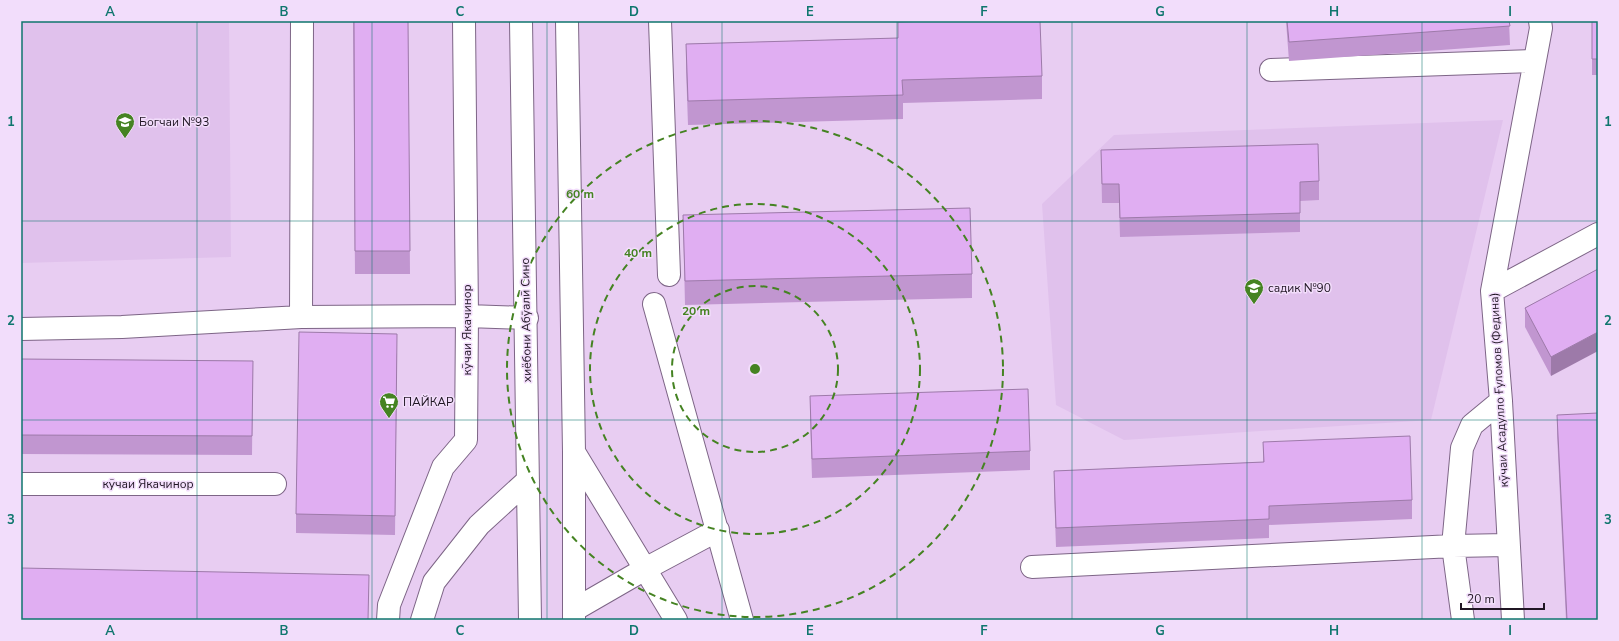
<svg xmlns="http://www.w3.org/2000/svg" width="1619" height="641" font-family="'Nunito Sans',sans-serif">
<style>
.built{fill:#e0c1ec}
.lines{fill:none;stroke-linecap:round;stroke-linejoin:round}
.minor-casing{stroke:#7d6586;stroke-width:24}
.major-casing{stroke:#7d6586;stroke-width:24}
.minor{stroke:#fff;stroke-width:22}
.major{stroke:#fff;stroke-width:22}
.wall{fill:#c196d0}
.shaded-wall{fill:#9d7aa9}
.building{fill:#e0aef2;stroke:#9d7aa9}
.grid{fill:none;stroke:#0f766e;stroke-width:1;stroke-opacity:0.55}
.ring{fill:none;stroke:#458322;stroke-width:2;stroke-dasharray:7 5}
.labels{text-anchor:middle;stroke-width:3;stroke-linejoin:round;paint-order:stroke}
.poi-label{font-size:12px;fill:#201624;stroke:#f2ddfb;text-anchor:start}
.street-label{font-size:12px;fill:#201624;stroke:#f2ddfb}
.centre{fill:#458322;stroke:#f2ddfb;stroke-width:2}
.ring-label{font-size:12px;text-anchor:middle;font-weight:bold;fill:#458322;stroke:#f2ddfb;stroke-width:3;stroke-linejoin:round;paint-order:stroke}
.neatline{fill:none;stroke:#0f766e;stroke-width:1.5}
.grid-label{font-size:13px;text-anchor:middle;font-weight:bold;fill:#0f766e}
</style>
<rect width="100%" height="100%" fill="#e8cdf2"/>
<path class="built" d="M 21,21 L 229,21 L 231,257 L 21,263 Z
M 1503,120 L 1431,420 L 1124,440 L 1056,405 L 1042,204 L 1114,135 Z"/>
<g class="lines">
<g class="minor-casing">
<path id="minor" d="M 660,21 L 669,275
M 1271,70 L 1534,61
M 1492,291 L 1598,234
M 654,304 L 742,620
M 301,317 L 302,21
M 21,329 L 122,327 L 301,317 L 467,316 L 527,318
M 21,484 L 275,484
M 1032,567 L 1453,546 L 1507,545
M 574,610 L 645,569 L 718,530
M 388,620 L 389,605 L 443,467 L 466,440 L 467,316 L 464,21
M 1463,620 L 1453,546 L 1462,448 L 1472,425 L 1501,401
M 1513,620 L 1501,401 L 1492,291 L 1541,28 L 1540,21"/>
</g>
<g class="major-casing">
<path id="major" d="M 521,21 L 530,620
M 567,21 L 574,452 L 574,620
M 574,452 L 676,620
M 422,620 L 434,582 L 479,525 L 528,480"/>
</g>
<use href="#minor" class="minor"/>
<use href="#major" class="major"/>
</g>
<path class="wall" d="M 353,21 L 408,21 L 410,274 L 355,274 Z
M 1286,21 L 1509,21 L 1510,45 L 1289,61 Z
M 1592,21 L 1598,21 L 1598,75 L 1592,75 Z
M 898,22 L 1042,76 L 1042,99 L 903,103 L 903,119 L 688,125 L 686,68 L 686,44 L 898,38 Z
M 1101,150 L 1319,181 L 1319,200 L 1300,201 L 1300,232 L 1120,237 L 1119,203 L 1102,203 Z
M 683,215 L 972,274 L 972,298 L 685,305 Z
M 1598,269 L 1551,376 L 1525,327 L 1525,308 Z
M 397,353 L 395,535 L 296,533 L 296,514 Z
M 21,359 L 253,361 L 252,455 L 21,454 Z
M 810,396 L 1030,451 L 1030,470 L 812,478 L 810,415 Z
M 1557,415 L 1598,620 L 1566,620 L 1557,434 Z
M 1263,442 L 1412,500 L 1412,519 L 1269,525 L 1269,538 L 1056,547 L 1054,490 L 1054,471 L 1263,462 Z"/>
<path class="shaded-wall" d="M 1598,332 L 1598,351 L 1551,376 L 1551,357 Z"/>
<path class="building" d="M 354,21 L 408,21 L 410,251 L 355,251 Z
M 930,21 L 1040,21 L 1042,76 L 902,80 L 903,95 L 688,101 L 686,44 L 898,38 L 898,22 Z
M 1287,21 L 1509,21 L 1510,26 L 1289,42 Z
M 1592,21 L 1598,21 L 1598,59 L 1592,59 Z
M 1318,144 L 1319,181 L 1300,182 L 1300,213 L 1120,218 L 1119,184 L 1102,184 L 1101,150 Z
M 970,208 L 972,274 L 685,281 L 683,215 Z
M 1598,269 L 1598,332 L 1551,357 L 1525,308 Z
M 299,332 L 397,334 L 395,516 L 296,514 Z
M 21,359 L 253,361 L 252,436 L 21,435 Z
M 1028,389 L 1030,451 L 812,459 L 810,396 Z
M 1598,413 L 1598,620 L 1567,620 L 1557,415 Z
M 1410,436 L 1412,500 L 1269,506 L 1269,519 L 1056,528 L 1054,471 L 1264,462 L 1263,442 Z
M 21,568 L 369,575 L 368,620 L 21,620 Z"/>
<path class="grid" d="M 197,21 L 197,620M 372,21 L 372,620M 547,21 L 547,620M 722,21 L 722,620M 897,21 L 897,620M 1072,21 L 1072,620M 1247,21 L 1247,620M 1422,21 L 1422,620M 21,221 L 1598,221M 21,420 L 1598,420"/>
<g class="ring">
<circle cx="755" cy="369" r="83"/>
<circle cx="755" cy="369" r="165"/>
<circle cx="755" cy="369" r="248"/>
</g>
<defs>
<g id="school-pin" transform="scale(1)"><path d="M0 17L-7.5 6A9.5 9.5 0 1 1 7.5 6Z" fill="#458322" stroke="#f2ddfb"/><path d="M0-5L7-2L0 1L-7-2ZM-4 1L0 2.5L4 1V4Q0 6-4 4Z" fill="#fff"/></g>
<g id="supermarket-pin" transform="scale(1)"><path d="M0 17L-7.5 6A9.5 9.5 0 1 1 7.5 6Z" fill="#458322" stroke="#f2ddfb"/><path d="M-6-5.5h2.5l.6 2H6L4.5 2H-2.5L-4.4-4H-6ZM-1.5 3.2a1.3 1.3 0 1 0 .1 0ZM3 3.2a1.3 1.3 0 1 0 .1 0Z" fill="#fff"/></g>
</defs>
<g fill-rule="evenodd">
<use href="#school-pin" x="125" y="122"/>
<use href="#school-pin" x="1254" y="288"/>
<use href="#supermarket-pin" x="389" y="402"/>
</g>
<g class="labels">
<g class="poi-label">
<text x="139" y="126">Богчаи №93</text>
<text x="1268" y="292">садик №90</text>
<text x="403" y="406">ПАЙКАР</text>
</g>
<g class="street-label">
<text transform="translate(526 320) rotate(-91)" y="4">хиёбони Абӯалӣ Сино</text>
<text transform="translate(467 330) rotate(-90)" y="4">кӯчаи Якачинор</text>
<text transform="translate(1499 390) rotate(-93)" y="4">кӯчаи Асадулло Ғуломов (Федина)</text>
<text x="148" y="488">кӯчаи Якачинор</text>
</g>
</g>
<circle cx="755" cy="369" r="6" class="centre"/>
<g class="ring-label">
<text x="580" y="198">60 m</text>
<text x="638" y="257">40 m</text>
<text x="696" y="315">20 m</text>
</g>
<rect width="1619" height="641" fill="none" stroke="#f2ddfb" stroke-width="44"/>
<path d="M1461 603v6h83v-6" fill="none" stroke="#201624" stroke-width="2"/>
<text x="1467" y="603" font-size="12" fill="#201624" stroke="#f2ddfb" stroke-width="3" paint-order="stroke">20 m</text>
<rect x="22" y="22" width="1575" height="597" class="neatline"/>
<g class="grid-label">
<text x="110" y="16">A</text>
<text x="284" y="16">B</text>
<text x="460" y="16">C</text>
<text x="634" y="16">D</text>
<text x="810" y="16">E</text>
<text x="984" y="16">F</text>
<text x="1160" y="16">G</text>
<text x="1334" y="16">H</text>
<text x="1510" y="16">I</text>
<text x="11" y="126">1</text>
<text x="1608" y="126">1</text>
<text x="11" y="325">2</text>
<text x="1608" y="325">2</text>
<text x="11" y="524">3</text>
<text x="1608" y="524">3</text>
<text x="110" y="635">A</text>
<text x="284" y="635">B</text>
<text x="460" y="635">C</text>
<text x="634" y="635">D</text>
<text x="810" y="635">E</text>
<text x="984" y="635">F</text>
<text x="1160" y="635">G</text>
<text x="1334" y="635">H</text>
<text x="1510" y="635">I</text>
</g>
</svg>
